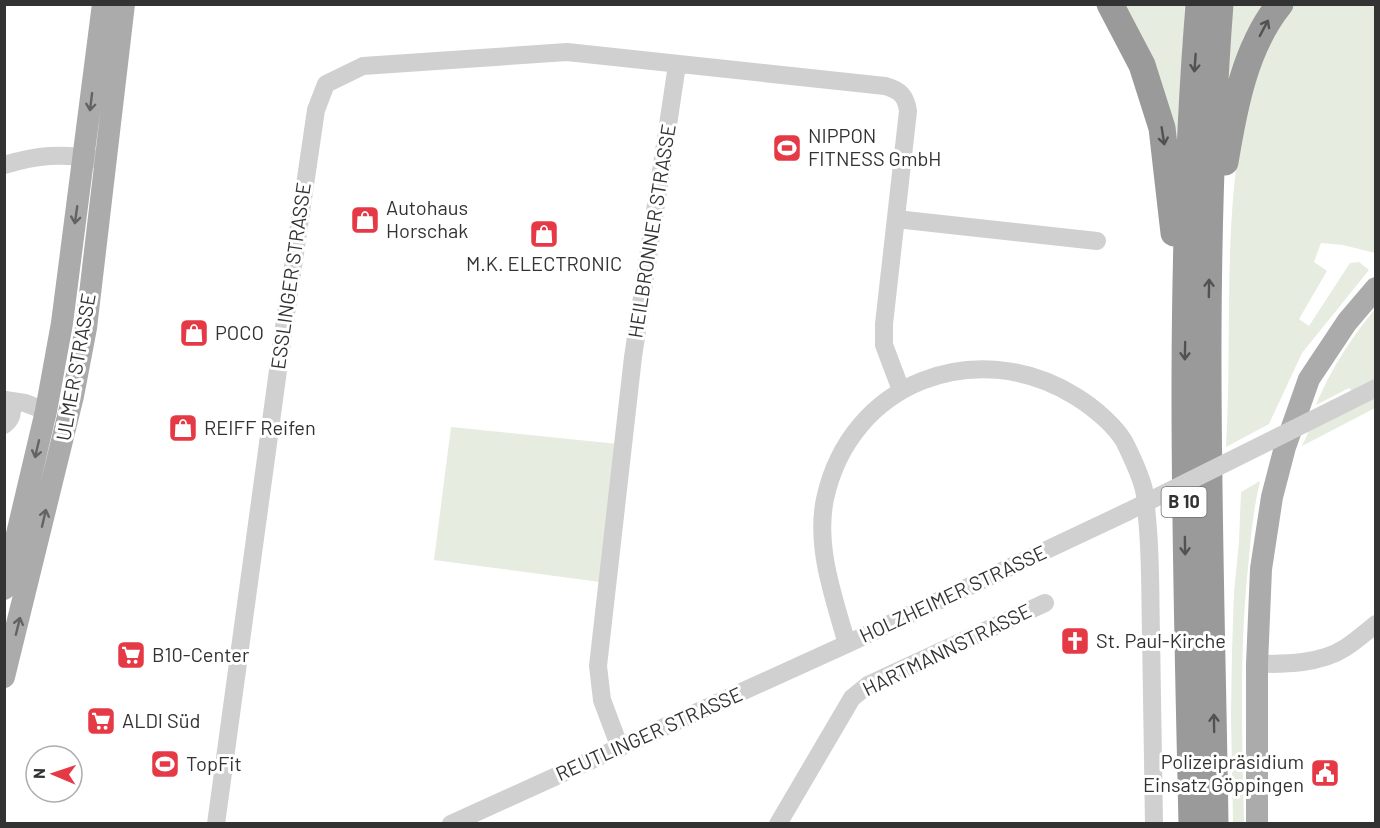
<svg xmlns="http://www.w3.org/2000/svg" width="1380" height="828" font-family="Barlow,sans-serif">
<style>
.grass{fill:#e6ecdf}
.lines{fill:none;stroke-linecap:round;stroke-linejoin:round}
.minor{stroke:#d0d0d0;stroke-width:18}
.major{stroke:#ababab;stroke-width:22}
.highway{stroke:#9a9a9a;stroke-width:27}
.minor-bridge{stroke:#d0d0d0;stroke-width:18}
.oneway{stroke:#525252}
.oneway2{stroke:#636363}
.labels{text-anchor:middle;stroke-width:6;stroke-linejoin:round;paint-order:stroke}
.shield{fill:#fff;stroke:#707070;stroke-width:1.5}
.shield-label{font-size:18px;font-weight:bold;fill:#333}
.poi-label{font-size:20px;fill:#333;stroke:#fff;text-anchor:start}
.street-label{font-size:20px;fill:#333;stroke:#fff}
</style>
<rect width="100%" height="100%" fill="#fff"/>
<path class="grass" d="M 1117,5 L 1185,5 L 1176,159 Z
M 1231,5 L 1262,5 L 1243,38 L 1233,79 L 1224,90 Z
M 1294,5 L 1375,5 L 1375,253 L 1343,245 L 1321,243 L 1314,262 L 1327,271 L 1299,319 L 1309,326 L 1350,263 L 1359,262 L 1369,270 L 1302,353 L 1269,424 L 1226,447 C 1232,347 1224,246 1239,146 C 1243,118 1247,87 1259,61 C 1267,43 1279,26 1288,9 Z
M 1375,309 L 1375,380 L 1353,392 L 1349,388 L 1316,405 C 1332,367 1350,340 1375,309 Z
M 1375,392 L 1375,408 L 1302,446 L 1313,422 Z
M 451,427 L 618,444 L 600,582 L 434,560 Z
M 1260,481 C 1254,507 1251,532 1249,558 C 1239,646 1242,735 1244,823 L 1233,823 L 1231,714 L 1232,651 L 1234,592 L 1239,542 L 1241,492 Z"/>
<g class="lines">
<path class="minor" d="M 4,165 C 38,155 61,153 95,159
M 896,219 L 1097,241
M 4,400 C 15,407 14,417 4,425
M 5,400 L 25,403 L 46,411
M 1334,409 L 1376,388
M 847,644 C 834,598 815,547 825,499 C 850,382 976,335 1075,396 C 1093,407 1119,428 1127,447 C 1133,460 1141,476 1144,490 C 1146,499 1146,509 1147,518 C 1151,556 1150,595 1151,634 C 1152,697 1153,760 1154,824
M 1257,664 C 1286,664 1320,664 1345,648 C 1356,641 1366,632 1376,624
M 620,748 L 602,700 L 598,666 L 633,357 L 677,65
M 216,824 L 282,341 L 316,110 L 326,84 L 363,66 L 567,52 L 885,86 C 900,90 906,96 908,111 L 884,324 L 884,345 L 901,390
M 451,824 L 847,644 L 1127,512
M 778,824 L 852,698 L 868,685 L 1045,603"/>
<path class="major" d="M 4,589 L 46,411 L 62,323 L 103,4
M 4,677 L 73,396 L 86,328 L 124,4
M 1257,824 L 1257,664 L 1261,569 L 1272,497 L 1285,447 L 1309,379 L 1347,322 L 1376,288"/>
<path class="highway" d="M 1110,4 L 1142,65 L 1162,128 L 1174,233
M 1225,162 C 1234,108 1245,47 1280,4
M 1192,824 C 1186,551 1177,277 1199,4
M 1215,824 C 1211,551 1199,277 1220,4"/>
<path class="minor-bridge" d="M 1127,512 L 1334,409"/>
</g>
<defs><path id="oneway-shaft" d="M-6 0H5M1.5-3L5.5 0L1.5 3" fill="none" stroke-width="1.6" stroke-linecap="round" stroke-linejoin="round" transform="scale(1.5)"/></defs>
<g class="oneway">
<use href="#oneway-shaft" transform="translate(1264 28) rotate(-62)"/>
<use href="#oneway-shaft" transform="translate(1195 63) rotate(94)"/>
<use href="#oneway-shaft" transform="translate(1163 136) rotate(81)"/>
<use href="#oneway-shaft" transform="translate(1209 288) rotate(-89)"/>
<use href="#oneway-shaft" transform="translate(1185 351) rotate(91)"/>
<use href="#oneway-shaft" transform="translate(1185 546) rotate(89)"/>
<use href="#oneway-shaft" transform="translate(1214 723) rotate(-91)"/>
</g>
<g class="oneway2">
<use href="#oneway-shaft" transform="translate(91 102) rotate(97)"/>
<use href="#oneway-shaft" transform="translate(76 215) rotate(98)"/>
<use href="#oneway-shaft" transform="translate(37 449) rotate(103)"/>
<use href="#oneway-shaft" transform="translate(44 518) rotate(-77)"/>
<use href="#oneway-shaft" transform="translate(18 626) rotate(-76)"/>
</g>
<defs>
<g id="stadium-square" transform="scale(1.5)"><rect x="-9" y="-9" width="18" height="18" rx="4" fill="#e63946" stroke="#fff"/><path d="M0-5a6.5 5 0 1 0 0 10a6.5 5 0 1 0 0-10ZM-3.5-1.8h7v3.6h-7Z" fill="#fff"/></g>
<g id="shop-square" transform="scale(1.5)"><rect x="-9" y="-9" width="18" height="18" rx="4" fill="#e63946" stroke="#fff"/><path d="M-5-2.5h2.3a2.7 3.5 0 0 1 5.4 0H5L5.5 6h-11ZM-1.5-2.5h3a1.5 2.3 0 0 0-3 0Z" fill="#fff"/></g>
<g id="church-square" transform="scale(1.5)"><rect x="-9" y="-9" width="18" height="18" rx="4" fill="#e63946" stroke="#fff"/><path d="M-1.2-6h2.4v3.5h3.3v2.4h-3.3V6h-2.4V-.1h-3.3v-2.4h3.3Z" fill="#fff"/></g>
<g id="supermarket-square" transform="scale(1.5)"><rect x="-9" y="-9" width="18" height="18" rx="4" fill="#e63946" stroke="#fff"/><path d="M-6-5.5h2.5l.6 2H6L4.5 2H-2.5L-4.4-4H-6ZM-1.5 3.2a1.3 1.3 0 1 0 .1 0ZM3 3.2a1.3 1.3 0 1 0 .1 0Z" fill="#fff"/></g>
<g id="civic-square" transform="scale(1.5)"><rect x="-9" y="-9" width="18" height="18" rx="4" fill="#e63946" stroke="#fff"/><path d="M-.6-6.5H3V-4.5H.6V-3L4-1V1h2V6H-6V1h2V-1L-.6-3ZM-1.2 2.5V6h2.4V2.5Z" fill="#fff"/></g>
</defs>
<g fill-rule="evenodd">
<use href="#stadium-square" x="787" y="148"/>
<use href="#shop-square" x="365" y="220"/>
<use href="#shop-square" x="544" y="234"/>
<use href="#shop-square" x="194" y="333"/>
<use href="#shop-square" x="183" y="428"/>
<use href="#church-square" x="1075" y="641"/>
<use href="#supermarket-square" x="131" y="655"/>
<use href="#supermarket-square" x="101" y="721"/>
<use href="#stadium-square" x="165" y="764"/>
<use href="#civic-square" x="1325" y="773"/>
</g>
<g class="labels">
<rect class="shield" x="1161.5" y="487" width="45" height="30" rx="4.5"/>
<g class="shield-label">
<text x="1184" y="508">B 10</text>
</g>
<g class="poi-label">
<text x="808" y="143">NIPPON<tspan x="808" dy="23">FITNESS GmbH</tspan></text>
<text x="386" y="215">Autohaus<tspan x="386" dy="23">Horschak</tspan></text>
<text x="544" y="271" text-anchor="middle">M.K. ELECTRONIC</text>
<text x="215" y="340">POCO</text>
<text x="204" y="435">REIFF Reifen</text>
<text x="1096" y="648">St. Paul-Kirche</text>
<text x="152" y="662">B10-Center</text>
<text x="122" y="728">ALDI Süd</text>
<text x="1304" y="769" text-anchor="end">Polizeipräsidium<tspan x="1304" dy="23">Einsatz Göppingen</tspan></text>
<text x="186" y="771">TopFit</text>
</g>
<g class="street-label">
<text transform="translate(652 231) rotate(-81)" y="7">HEILBRONNER STRASSE</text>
<text transform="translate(291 276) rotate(-82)" y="7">ESSLINGER STRASSE</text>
<text transform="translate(76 367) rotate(-80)" y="7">ULMER STRASSE</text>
<text transform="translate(953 594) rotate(-25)" y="7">HOLZHEIMER STRASSE</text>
<text transform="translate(947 650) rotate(-26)" y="7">HARTMANNSTRASSE</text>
<text transform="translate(649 734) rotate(-24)" y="7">REUTLINGER STRASSE</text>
</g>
</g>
<rect width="1380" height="828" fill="none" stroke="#333333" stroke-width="12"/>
<g transform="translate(54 774) rotate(272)"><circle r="28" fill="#ffffff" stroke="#adadad" stroke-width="1.5"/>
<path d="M0-4.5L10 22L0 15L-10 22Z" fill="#e63946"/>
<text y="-9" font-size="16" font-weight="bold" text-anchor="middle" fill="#333333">N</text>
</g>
</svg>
